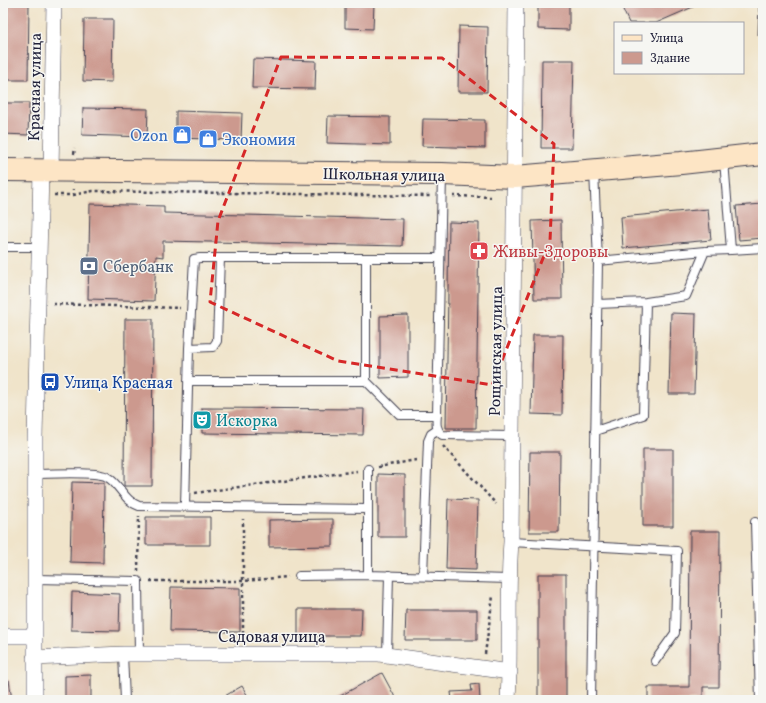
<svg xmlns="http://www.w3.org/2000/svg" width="766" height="703" font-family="Vollkorn,serif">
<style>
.building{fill:#cc998e}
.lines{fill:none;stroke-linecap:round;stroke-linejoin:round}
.lane-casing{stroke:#413f50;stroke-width:10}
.street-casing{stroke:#413f50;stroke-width:16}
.secondary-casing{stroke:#413f50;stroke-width:24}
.path{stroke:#413f50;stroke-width:2.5;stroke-dasharray:3 3;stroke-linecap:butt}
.lane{stroke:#fff;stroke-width:8}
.street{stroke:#fff;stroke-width:15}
.secondary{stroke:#fde5c5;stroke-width:22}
.marked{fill:none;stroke:#d62828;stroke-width:3;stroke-dasharray:8 5;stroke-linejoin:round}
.labels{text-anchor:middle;stroke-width:3;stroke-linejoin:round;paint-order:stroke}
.street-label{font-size:16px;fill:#22223b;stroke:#f6f6f2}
.shop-label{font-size:16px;fill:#366cbe;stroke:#f6f6f2;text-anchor:end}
.health-label{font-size:16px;fill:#be3a42;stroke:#f6f6f2;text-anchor:start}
.service-label{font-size:16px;fill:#4e5e75;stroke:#f6f6f2;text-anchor:start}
.transit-label{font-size:16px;fill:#164399;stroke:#f6f6f2;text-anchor:start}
.culture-label{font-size:16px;fill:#0d838f;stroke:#f6f6f2;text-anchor:start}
</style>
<rect width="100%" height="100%" fill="#f6f6f2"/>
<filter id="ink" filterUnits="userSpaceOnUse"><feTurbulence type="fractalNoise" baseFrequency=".025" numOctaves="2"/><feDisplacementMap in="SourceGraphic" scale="8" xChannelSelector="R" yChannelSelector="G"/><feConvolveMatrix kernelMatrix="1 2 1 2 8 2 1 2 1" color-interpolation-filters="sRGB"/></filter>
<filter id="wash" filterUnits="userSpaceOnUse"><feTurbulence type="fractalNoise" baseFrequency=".012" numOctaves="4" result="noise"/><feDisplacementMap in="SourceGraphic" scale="16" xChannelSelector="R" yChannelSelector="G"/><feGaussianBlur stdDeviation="0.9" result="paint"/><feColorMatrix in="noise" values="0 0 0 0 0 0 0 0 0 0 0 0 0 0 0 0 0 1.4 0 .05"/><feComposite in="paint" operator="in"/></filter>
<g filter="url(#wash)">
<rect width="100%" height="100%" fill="#f0e4ca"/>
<g id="blocks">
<path class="building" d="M 3,3 L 29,3 L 28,80 L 3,80 Z
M 345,3 L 374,3 L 373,29 L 345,28 Z
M 538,3 L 569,3 L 569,30 L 538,29 Z
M 620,3 L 702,3 L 656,23 L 629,23 Z
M 759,3 L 763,3 L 763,36 L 758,35 Z
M 84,19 L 113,19 L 112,82 L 83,81 Z
M 459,26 L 488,27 L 487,92 L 458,92 Z
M 253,59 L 316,61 L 315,89 L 252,88 Z
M 542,60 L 574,60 L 572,148 L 541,148 Z
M 3,103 L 29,103 L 28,135 L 3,134 Z
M 83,108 L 148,109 L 147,137 L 82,135 Z
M 176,111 L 242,113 L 241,140 L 176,138 Z
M 328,116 L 390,117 L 390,145 L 327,143 Z
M 423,119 L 485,120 L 485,148 L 422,146 Z
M 90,204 L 164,206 L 164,213 L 403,219 L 402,246 L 163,241 L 163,257 L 156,256 L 154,301 L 88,299 Z
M 763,204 L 763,238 L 739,240 L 736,206 Z
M 708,209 L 711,240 L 623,248 L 621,217 Z
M 561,220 L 562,299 L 534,299 L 532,221 Z
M 449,222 L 479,223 L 476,428 L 446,428 Z
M 671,313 L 696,314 L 694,394 L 669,394 Z
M 408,315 L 408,377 L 380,378 L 380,316 Z
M 125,319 L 153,319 L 152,486 L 124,486 Z
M 533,335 L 563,335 L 562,415 L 531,414 Z
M 202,408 L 364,409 L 363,435 L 202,433 Z
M 643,449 L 673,449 L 673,526 L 643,526 Z
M 530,452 L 560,452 L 559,532 L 529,532 Z
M 378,474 L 405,475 L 405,537 L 378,537 Z
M 72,482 L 104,483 L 103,563 L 70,562 Z
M 448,499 L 478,500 L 476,570 L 446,569 Z
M 146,517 L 210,517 L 210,545 L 146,545 Z
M 333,519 L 333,546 L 269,547 L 269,520 Z
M 690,531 L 720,531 L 719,687 L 703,687 L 703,700 L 648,700 L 648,687 L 689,687 Z
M 538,574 L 566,574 L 566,700 L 538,700 Z
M 171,587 L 240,588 L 240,632 L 170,631 Z
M 72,592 L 120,594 L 119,631 L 71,630 Z
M 298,609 L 362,609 L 361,636 L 298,636 Z
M 406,610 L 477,610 L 477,640 L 405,640 Z
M 382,673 L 396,699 L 333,700 Z
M 91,675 L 91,700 L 65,700 L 65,676 Z
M 9,680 L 12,700 L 3,700 L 3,681 Z
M 479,684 L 480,700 L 452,700 L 451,692 L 472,691 L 471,685 Z
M 242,686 L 250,700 L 218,700 Z"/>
</g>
</g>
<g filter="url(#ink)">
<use href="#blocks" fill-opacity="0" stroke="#413f50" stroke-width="1"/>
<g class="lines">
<g class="lane-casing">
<path id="lane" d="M 3,247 L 38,247
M 731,250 L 763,248
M 598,261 L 705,251 L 731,250 L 724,160
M 597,304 L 646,302 L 686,296 L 705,251
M 189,348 L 213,347 L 217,341 L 220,258
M 188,381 L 366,381 L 400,415 L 437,415 L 442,175
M 366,381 L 366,259
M 437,415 C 436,424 436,429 442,435 L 512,436
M 595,431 L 643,415 L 646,302
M 368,469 L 368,509
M 35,474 C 49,474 97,471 107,477 C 120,484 124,501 139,506 L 368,509 L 368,575
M 185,506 L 189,348 L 194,259 L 200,258 L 440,258
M 755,522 L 760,700
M 511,542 L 677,551 L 675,633 L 655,661
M 299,576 L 368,575 L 509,579
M 423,576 L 428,441 L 431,434 L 437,430
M 35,579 L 138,581 L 139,655
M 123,654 L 125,700
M 387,655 L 389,575
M 591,700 L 598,261 L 594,171"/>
</g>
<g class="street-casing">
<path id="street" d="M 51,171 L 54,3
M 3,636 L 35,636
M 34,658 L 123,654 L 379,654 L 510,672
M 35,700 L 35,438 L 41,170
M 508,700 C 511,647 507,595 511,542 L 516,3"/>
</g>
<g class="secondary-casing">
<path id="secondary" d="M 3,170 L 442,174 L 515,177 L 681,163 L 763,154"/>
</g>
<path class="path" d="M 74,154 L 75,148
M 54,195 L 73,195 L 73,189
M 73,195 L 93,191 L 430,196
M 453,196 L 491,197
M 53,304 L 180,308
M 443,446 L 496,504
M 378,467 L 416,460
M 195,493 L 357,471
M 138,571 L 139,516
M 150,581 L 243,581 L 288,577
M 243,640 L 243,519
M 485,654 L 493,596"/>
<use href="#lane" class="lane"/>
<use href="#street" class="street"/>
<use href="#secondary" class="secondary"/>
</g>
</g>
<path class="marked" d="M 281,57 L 442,58 L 554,144 L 550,241 L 492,385 L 338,361 L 210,302 L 218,221 Z"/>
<defs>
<g id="shop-square" transform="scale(1)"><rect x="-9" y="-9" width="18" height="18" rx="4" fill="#3f7fe0" stroke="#f6f6f2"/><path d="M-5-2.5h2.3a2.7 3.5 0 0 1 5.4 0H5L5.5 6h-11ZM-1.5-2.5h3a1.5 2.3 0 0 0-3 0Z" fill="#fff"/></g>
<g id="pharmacy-square" transform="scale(1)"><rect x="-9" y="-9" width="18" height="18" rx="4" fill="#e0444e" stroke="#f6f6f2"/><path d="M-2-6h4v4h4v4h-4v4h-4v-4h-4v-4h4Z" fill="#fff"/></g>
<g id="bank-square" transform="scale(1)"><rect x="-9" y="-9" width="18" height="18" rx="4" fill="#5c6f8a" stroke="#f6f6f2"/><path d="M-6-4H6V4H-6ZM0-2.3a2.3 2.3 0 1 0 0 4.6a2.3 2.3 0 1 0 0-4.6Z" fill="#fff"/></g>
<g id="bus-square" transform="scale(1)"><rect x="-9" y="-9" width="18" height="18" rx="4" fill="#1a4fb4" stroke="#f6f6f2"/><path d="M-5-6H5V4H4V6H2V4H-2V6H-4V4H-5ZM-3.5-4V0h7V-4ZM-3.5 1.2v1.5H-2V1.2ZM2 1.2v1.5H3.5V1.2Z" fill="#fff"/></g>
<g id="theatre-square" transform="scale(1)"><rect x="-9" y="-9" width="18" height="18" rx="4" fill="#0f9aa8" stroke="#f6f6f2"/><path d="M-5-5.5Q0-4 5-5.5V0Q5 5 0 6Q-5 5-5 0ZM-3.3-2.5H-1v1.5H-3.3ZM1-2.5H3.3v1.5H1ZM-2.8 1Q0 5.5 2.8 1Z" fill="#fff"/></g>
</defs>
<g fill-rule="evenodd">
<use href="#shop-square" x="182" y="135"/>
<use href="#shop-square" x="208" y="139"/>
<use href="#pharmacy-square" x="479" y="251"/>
<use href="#bank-square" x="89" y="266"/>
<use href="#bus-square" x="50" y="382"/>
<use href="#theatre-square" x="202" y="420"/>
</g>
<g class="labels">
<g class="street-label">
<text transform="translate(34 87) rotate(-89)" y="6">Красная улица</text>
<text transform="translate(384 174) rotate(1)" y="6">Школьная улица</text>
<text transform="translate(495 351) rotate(-89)" y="6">Рощинская улица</text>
<text x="272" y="642">Садовая улица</text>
</g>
<g class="shop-label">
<text x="168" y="141">Ozon</text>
<text x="222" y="145" text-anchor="start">Экономия</text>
</g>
<g class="health-label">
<text x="493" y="257">Живы-Здоровы</text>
</g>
<g class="service-label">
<text x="103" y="272">Сбербанк</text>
</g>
<g class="transit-label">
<text x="64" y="388">Улица Красная</text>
</g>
<g class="culture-label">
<text x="216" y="426">Искорка</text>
</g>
</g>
<rect width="766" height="703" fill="none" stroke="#f6f6f2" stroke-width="16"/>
<rect x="614" y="22" width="130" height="52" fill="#f6f6f2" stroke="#a1a1a9"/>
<rect x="622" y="35" width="20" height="6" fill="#fde5c5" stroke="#a1a1a9"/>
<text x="650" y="42" font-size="12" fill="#22223b">Улица</text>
<rect x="622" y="52" width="20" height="12" fill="#cc998e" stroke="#a1a1a9"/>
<text x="650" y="62" font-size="12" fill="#22223b">Здание</text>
</svg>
